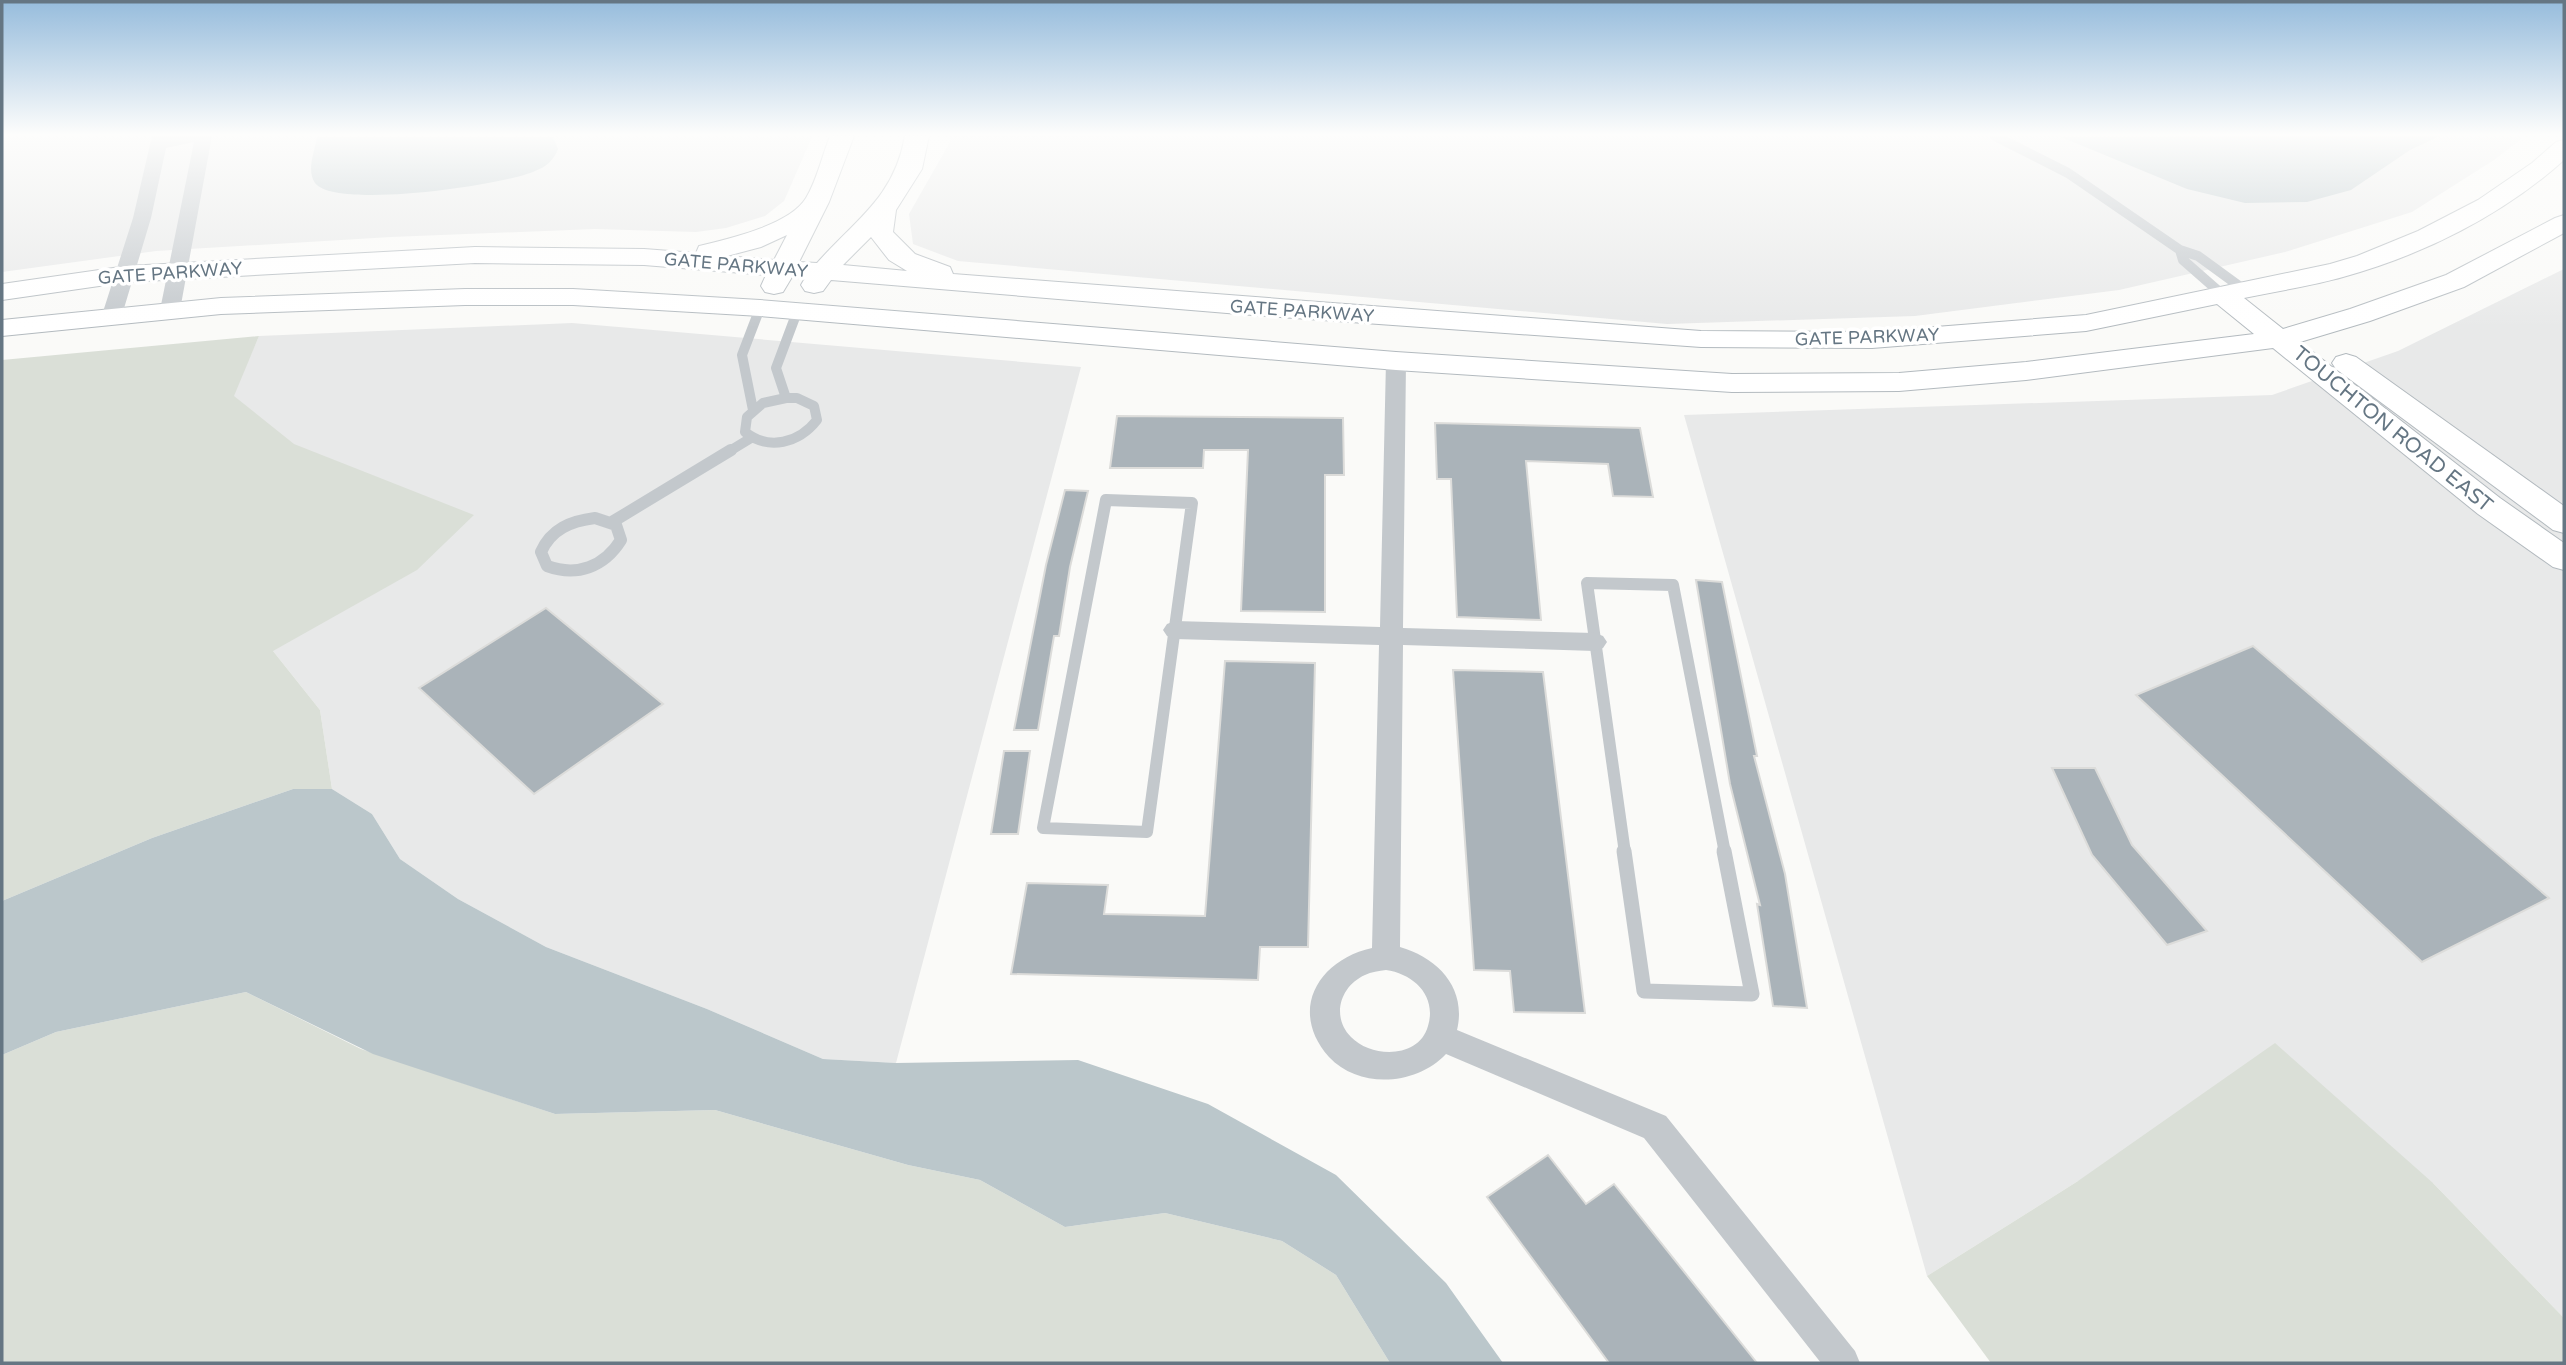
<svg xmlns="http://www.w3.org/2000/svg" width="2566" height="1365" font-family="'Varela Round',sans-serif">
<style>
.built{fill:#e8e9e9}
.green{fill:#dadfd7}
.water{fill:#bbc7cb}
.building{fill:#aab3b9;stroke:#dcdcda;stroke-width:2}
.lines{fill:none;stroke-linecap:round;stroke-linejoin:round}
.secondary-casing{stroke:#b3babf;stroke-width:2}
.lane-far2{stroke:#c3c8cc;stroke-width:10}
.lane-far1{stroke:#c3c8cc;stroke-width:12}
.lane{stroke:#c3c8cc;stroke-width:15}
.street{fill:#c3c8cc;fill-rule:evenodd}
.secondary{fill:#fff;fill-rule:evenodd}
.labels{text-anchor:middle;stroke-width:7;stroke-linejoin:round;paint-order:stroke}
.far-street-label{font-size:18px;fill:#657683;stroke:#fff}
.street-label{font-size:21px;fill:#657683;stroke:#fff}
</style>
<rect width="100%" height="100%" fill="#fafaf8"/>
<path class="built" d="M 950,136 L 2524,137 L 2494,160 L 2412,212 L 2285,252 L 2119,290 L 1915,316 L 1667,324 L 958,261 L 913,244 L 909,214 L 950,142 Z
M 2,137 L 812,137 L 784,201 L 765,216 L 726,228 L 696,232 L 595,229 L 391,237 L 156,251 L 2,272 Z
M 2564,269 L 2564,1318 L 2433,1183 L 2078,1181 L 1927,1276 L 1684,415 L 2272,395 L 2398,351 Z
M 572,323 L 1081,367 L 896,1063 L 823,1059 L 707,1009 L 546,947 L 458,899 L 400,859 L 372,814 L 332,789 L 320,710 L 273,651 L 233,395 L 259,336 Z"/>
<path class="green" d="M 259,336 L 234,396 L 294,444 L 474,515 L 417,570 L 273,651 L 320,710 L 332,789 L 293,789 L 152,838 L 2,901 L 2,360 Z
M 246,992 L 361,1049 L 555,1114 L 715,1110 L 908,1165 L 980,1180 L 1065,1227 L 1165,1213 L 1282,1241 L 1336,1275 L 1390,1363 L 2,1363 L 2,1055 L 56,1032 Z
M 2275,1043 L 2433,1183 L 2564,1318 L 2564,1363 L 1991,1363 L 1927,1276 L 2078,1181 Z"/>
<path class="water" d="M 317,137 L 553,137 L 558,149 C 554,160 546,167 535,171 C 505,185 335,210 315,183 C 306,170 315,151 317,137 Z
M 2061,137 L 2438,136 L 2438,137 L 2410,150 L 2351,190 L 2307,202 L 2245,203 L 2187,189 Z
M 293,789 L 332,789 L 372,814 L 400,859 L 458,899 L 546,947 L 707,1009 L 823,1059 L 896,1063 L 1078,1060 L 1208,1104 L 1336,1175 L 1446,1283 L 1503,1363 L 1390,1363 L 1336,1275 L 1282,1241 L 1165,1213 L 1065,1227 L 980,1180 L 908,1165 L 715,1110 L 555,1114 L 373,1054 L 246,992 L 56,1032 L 2,1055 L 2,901 L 152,838 Z"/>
<path class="building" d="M 1117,416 L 1343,418 L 1344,475 L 1325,475 L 1325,612 L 1241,611 L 1248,450 L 1204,450 L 1203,468 L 1110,468 Z
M 1435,423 L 1640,428 L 1653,497 L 1613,496 L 1608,464 L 1526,461 L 1541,620 L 1457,617 L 1451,479 L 1437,479 Z
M 1065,490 L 1088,491 L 1070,567 L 1059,636 L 1054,636 L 1038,730 L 1014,730 L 1046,565 Z
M 1696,580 L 1722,582 L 1757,756 L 1754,756 L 1785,874 L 1807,1008 L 1773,1006 L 1757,904 L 1760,905 L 1730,784 Z
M 546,608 L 663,704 L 534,794 L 419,688 Z
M 2253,646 L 2549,898 L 2422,962 L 2136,695 Z
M 1225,661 L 1315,663 L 1308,947 L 1260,947 L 1258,980 L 1011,974 L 1027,883 L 1108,885 L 1104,914 L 1205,916 Z
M 1453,670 L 1543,672 L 1585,1013 L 1514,1012 L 1510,971 L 1474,970 Z
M 1004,751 L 1030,751 L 1018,834 L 991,834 Z
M 2052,768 L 2095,768 L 2132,845 L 2207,931 L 2167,945 L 2092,855 Z
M 1548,1155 L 1586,1204 L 1614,1184 L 1757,1363 L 1609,1363 L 1487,1197 Z"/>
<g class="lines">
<g class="secondary-casing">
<path id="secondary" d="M 830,136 L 854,136 L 829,202 L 799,262 L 817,263 C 855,220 894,198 905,136 L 929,136 L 922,169 L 896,210 L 893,232 L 915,254 L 950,267 L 953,274 L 1701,331 L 1872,332 L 2086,315 L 2330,264 L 2357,256 L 2418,231 L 2478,200 L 2532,163 L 2556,142 L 2564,140 L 2564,160 C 2503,215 2423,255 2343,277 C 2311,286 2277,291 2244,298 L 2283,329 L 2350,309 L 2446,275 L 2555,218 L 2564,215 L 2564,233 L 2464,287 L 2370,321 L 2300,342 L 2500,498 L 2564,543 L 2564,570 L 2553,567 L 2478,514 L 2273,348 L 2026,380 L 1899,391 L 1732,392 L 1396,370 L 760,316 L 573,305 L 465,305 L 221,314 L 2,336 L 2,320 L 221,298 L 465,289 L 573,289 L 760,300 L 1396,352 L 1732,374 L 1899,373 L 2026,362 L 2254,334 L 2217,304 L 2086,331 L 1872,348 L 1701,347 L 1239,314 L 831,280 L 823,291 L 814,293 L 805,291 L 801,285 L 805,278 L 792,277 L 783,292 L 774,294 L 765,292 L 761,286 L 766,275 L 644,265 L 475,263 L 127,282 L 2,300 L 2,284 L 127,266 L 475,247 L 644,249 L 696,253 L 699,246 C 728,239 790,225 806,198 C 817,180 822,156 830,136 ZM 787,235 L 774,260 L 727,256 L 761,247 ZM 871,237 L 889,260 L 907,271 L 843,265 Z
M 2346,354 L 2356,357 L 2564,506 L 2564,533 L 2553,530 L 2336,369 L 2332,363 L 2336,357 Z"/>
</g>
<path class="lane-far2" d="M 1995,136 L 2068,173 L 2180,250 L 2198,256 L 2246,291
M 2180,250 L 2183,260 L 2224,296
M 786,398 L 797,398 L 814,406 L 817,420 C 799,443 769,451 745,432 L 747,417 L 763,403 Z
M 786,398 L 776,368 L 797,312
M 753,410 L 742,355 L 760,308
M 728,452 L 751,438"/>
<path class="lane-far1" d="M 1106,500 L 1192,503 L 1147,832 L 1043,828 Z
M 595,518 L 616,525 L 621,540 C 604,567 577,577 547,566 L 541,552 C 551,529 571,521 595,518 Z
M 612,522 L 731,450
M 1625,853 L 1587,583 L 1673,585 L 1725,853"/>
<path class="lane" d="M 1624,851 L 1644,991 L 1752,994 L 1724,851"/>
<path class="street" d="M 152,136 L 212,136 L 180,310 L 170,316 L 160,310 L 194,142 L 166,148 L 151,218 L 122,315 L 112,321 L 102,315 L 133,218 Z
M 1396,355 L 1403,357 L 1406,361 L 1403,628 L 1595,633 L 1603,636 L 1607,642 L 1603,648 L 1595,651 L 1403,645 L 1400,947 C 1438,958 1467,988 1457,1030 L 1666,1116 L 1855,1351 L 1860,1363 L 1821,1363 L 1644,1138 L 1446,1054 C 1417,1085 1360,1090 1329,1057 C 1288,1011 1318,960 1372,948 L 1379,645 L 1175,639 L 1167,636 L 1163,630 L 1167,624 L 1175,621 L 1380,627 L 1386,361 L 1389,357 ZM 1386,970 C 1414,974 1437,996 1428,1026 C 1419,1059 1371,1058 1351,1037 C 1331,1017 1340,986 1365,975 C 1371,972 1379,971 1386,970 Z"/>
<use href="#secondary" class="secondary"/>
</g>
<linearGradient id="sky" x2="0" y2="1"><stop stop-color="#96bcdc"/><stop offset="0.41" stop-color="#fdfdfc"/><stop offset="1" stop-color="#fdfdfc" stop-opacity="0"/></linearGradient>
<rect width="2566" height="328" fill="url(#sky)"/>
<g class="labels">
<g class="far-street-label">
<text transform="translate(736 265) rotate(5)" y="6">GATE PARKWAY</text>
<text transform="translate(170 273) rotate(-4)" y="6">GATE PARKWAY</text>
<text transform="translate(1302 311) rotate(4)" y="6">GATE PARKWAY</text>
<text transform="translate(1867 337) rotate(-2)" y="6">GATE PARKWAY</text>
</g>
<g class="street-label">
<text transform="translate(2393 429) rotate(39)" y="7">TOUCHTON ROAD EAST</text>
</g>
</g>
<rect width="2566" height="1365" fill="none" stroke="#657683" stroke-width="7"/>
</svg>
